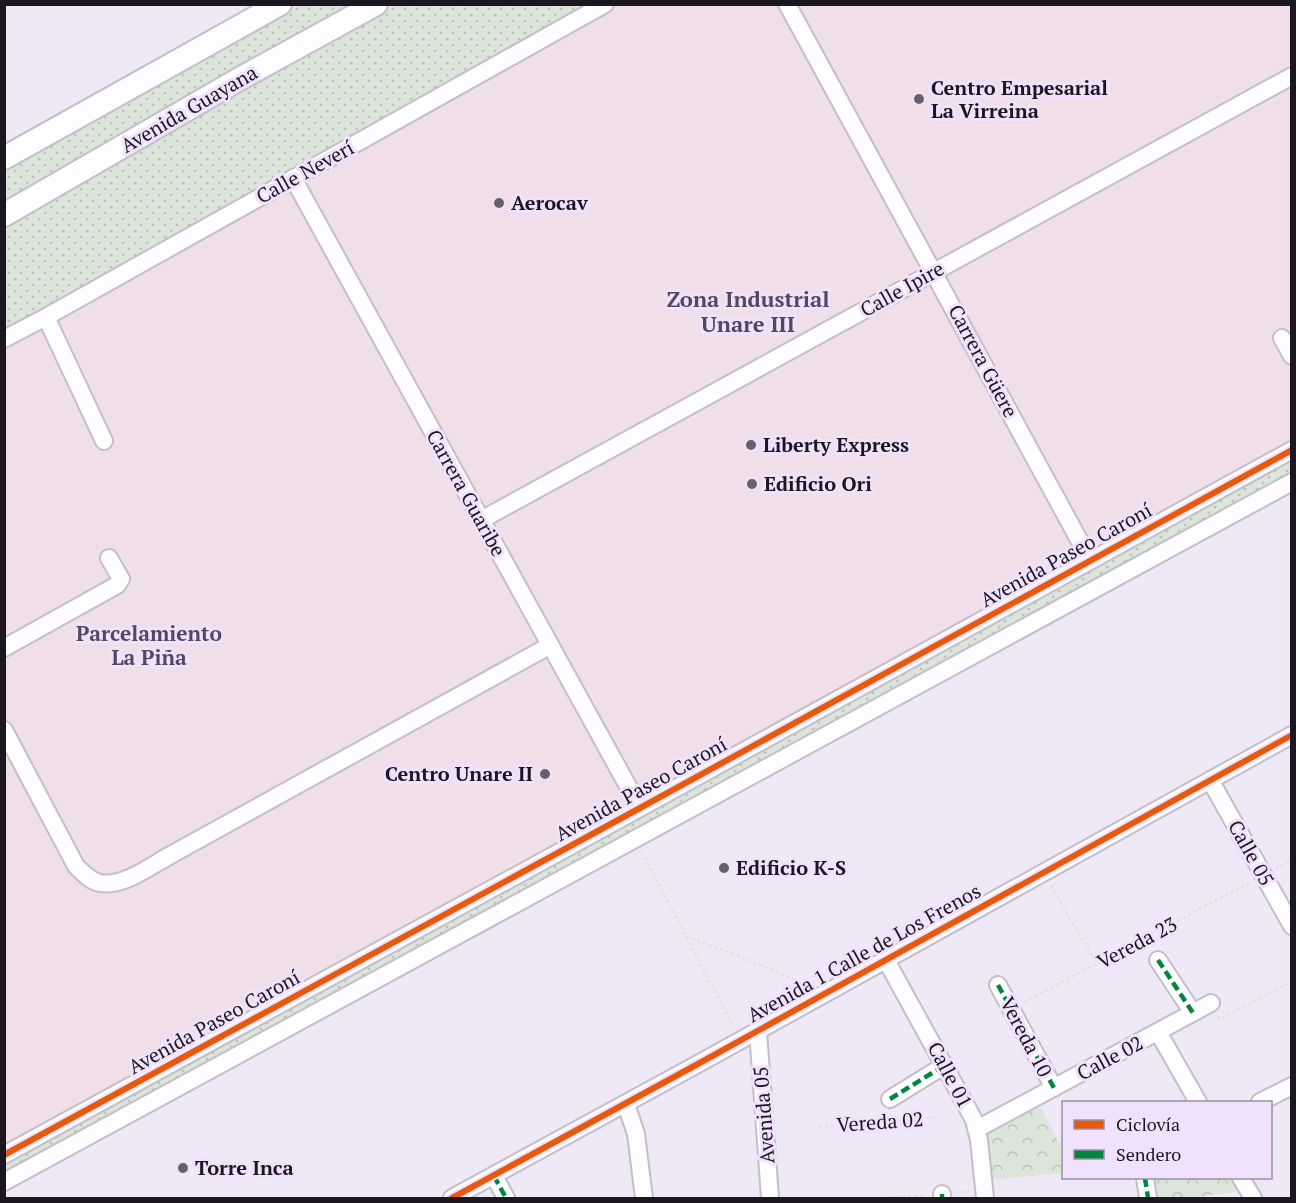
<svg xmlns="http://www.w3.org/2000/svg" width="1296" height="1203" font-family="'PT Serif',serif">
<style>
.industrial{fill:#f0dfe8}
.grass{fill:url(#grass-dots)}
.forest{fill:url(#forest-crowns)}
.lines{fill:none;stroke-linecap:round;stroke-linejoin:round}
.minor-casing{stroke:#c4bec9;stroke-width:20}
.major-casing{stroke:#c4bec9;stroke-width:26}
.path{stroke:#e1dfe2;stroke-width:2;stroke-dasharray:3 3;stroke-linecap:butt}
.minor{stroke:#fdfcfe;stroke-width:16}
.major{stroke:#fdfcfe;stroke-width:22}
.quiet{stroke:#00873e;stroke-width:4.5;stroke-dasharray:9 4.5;stroke-linecap:butt}
.cycleway-casing{stroke:#f0e2fc;stroke-width:10}
.cycleway{stroke:#e8590c;stroke-width:6}
.poi-dot{fill:#65606a;stroke:#f0e2fc;stroke-width:2}
.labels{text-anchor:middle;stroke-width:6;stroke-linejoin:round;paint-order:stroke}
.poi-label{font-size:20px;font-weight:bold;fill:#1b161f;stroke:#f0e2fc;text-anchor:start}
.street-label{font-size:20px;fill:#1b161f;stroke:#f0e2fc}
.neighbourhood-label{font-size:21px;font-weight:bold;fill:#54485d;stroke:#f0e2fc}
.quarter-label{font-size:22px;font-weight:bold;fill:#54485d;stroke:#f0e2fc}
</style>
<defs>
<pattern id="grass-dots" width="8" height="8" patternUnits="userSpaceOnUse" patternTransform="scale(1.5)"><rect width="8" height="8" fill="#dbe5d9"/><path d="M2 2h.1M6 6h.1" fill="none" stroke="#bbc4ba" stroke-width="1.8" stroke-linecap="round"/></pattern>
<pattern id="forest-crowns" width="20" height="18" patternUnits="userSpaceOnUse" patternTransform="scale(1.5)"><rect width="20" height="18" fill="#dbe5d9"/><path d="M2 6a3 3 0 1 1 6 0M12 15a3 3 0 1 1 6 0" fill="none" stroke="#bbc4ba"/></pattern>
</defs>
<rect width="100%" height="100%" fill="#efe8f6"/>
<path class="industrial" d="M 604,5 L 1291,5 L 1291,450 L 5,1155 L 5,336 Z"/>
<path class="grass" d="M 280,5 L 605,5 L 5,336 L 4,158 Z
M 1291,450 L 1291,482 L 5,1182 L 5,1155 Z"/>
<path class="forest" d="M 1036,1098 L 1063,1151 L 1063,1173 L 984,1180 L 977,1129 Z
M 1145,1178 L 1241,1178 L 1248,1190 L 1191,1198 L 1148,1198 Z"/>
<g class="lines">
<g class="minor-casing">
<path id="minor" d="M 787,4 L 1090,560
M 293,178 L 640,808
M 46,317 L 104,441
M 1282,338 L 1292,356
M 4,339 L 46,317 L 605,4
M 481,520 L 1292,76
M 4,648 L 117,585 L 121,579 L 109,558
M 4,730 L 76,866 C 83,873 90,881 100,883 C 122,887 148,868 167,857 L 549,646
M 1210,780 L 1292,926
M 886,960 L 974,1120 L 979,1140 L 985,1198
M 1158,960 L 1193,1013
M 998,985 L 1054,1088
M 758,1031 L 770,1198
M 1158,1032 L 1198,1102
M 890,1099 L 945,1065
M 1260,1102 L 1292,1086
M 626,1104 L 636,1134 L 644,1198
M 977,1129 L 1211,1003
M 4,1155 L 640,808 L 1292,450
M 494,1176 L 506,1198
M 1145,1178 L 1148,1198
M 1241,1178 L 1253,1198
M 4,1182 L 1292,482
M 942,1194 L 942,1198
M 452,1198 L 696,1065 L 1292,735"/>
</g>
<g class="major-casing">
<path id="major" d="M 4,158 L 280,4
M 4,215 L 243,77 L 376,4"/>
</g>
<path class="path" d="M 642,852 L 734,1028
M 1276,869 L 1292,860
M 1051,886 L 1097,964
M 686,937 L 722,949 L 789,977 L 805,988
M 1024,1002 L 1249,883
M 1218,1016 L 1220,1019 L 1292,982
M 877,1122 L 883,1112
M 819,1127 L 940,1117
M 955,1192 L 971,1191
M 884,1198 L 926,1195"/>
<use href="#minor" class="minor"/>
<use href="#major" class="major"/>
<path class="quiet" d="M 1158,960 L 1193,1013
M 998,985 L 1054,1088
M 890,1099 L 945,1065
M 494,1176 L 506,1198
M 1145,1178 L 1148,1198
M 942,1194 L 942,1198"/>
<g class="cycleway-casing">
<path id="cycleway" d="M 4,1155 L 640,808 L 1292,450
M 452,1198 L 696,1065 L 1292,735"/>
</g>
<use href="#cycleway" class="cycleway"/>
</g>
<g class="poi-dot">
<circle cx="919" cy="99" r="6"/>
<circle cx="499" cy="203" r="6"/>
<circle cx="751" cy="445" r="6"/>
<circle cx="752" cy="484" r="6"/>
<circle cx="545" cy="774" r="6"/>
<circle cx="724" cy="868" r="6"/>
<circle cx="183" cy="1168" r="6"/>
</g>
<g class="labels">
<g class="poi-label">
<text x="931" y="95">Centro Empesarial<tspan x="931" dy="23">La Virreina</tspan></text>
<text x="511" y="210">Aerocav</text>
<text x="763" y="452">Liberty Express</text>
<text x="764" y="491">Edificio Ori</text>
<text x="533" y="781" text-anchor="end">Centro Unare II</text>
<text x="736" y="875">Edificio K-S</text>
<text x="195" y="1175">Torre Inca</text>
</g>
<g class="street-label">
<text transform="translate(189 109) rotate(-30)" y="7">Avenida Guayana</text>
<text transform="translate(305 172) rotate(-29)" y="7">Calle Neverí</text>
<text transform="translate(902 289) rotate(-29)" y="7">Calle Ipire</text>
<text transform="translate(983 361) rotate(62)" y="7">Carrera Güere</text>
<text transform="translate(466 493) rotate(61)" y="7">Carrera Guaribe</text>
<text transform="translate(1066 555) rotate(-29)" y="7">Avenida Paseo Caroní</text>
<text transform="translate(641 789) rotate(-29)" y="7">Avenida Paseo Caroní</text>
<text transform="translate(1251 853) rotate(61)" y="7">Calle 05</text>
<text transform="translate(1137 943) rotate(-28)" y="7">Vereda 23</text>
<text transform="translate(864 953) rotate(-29)" y="7">Avenida 1 Calle de Los Frenos</text>
<text transform="translate(214 1022) rotate(-29)" y="7">Avenida Paseo Caroní</text>
<text transform="translate(1026 1037) rotate(62)" y="7">Vereda 10</text>
<text transform="translate(1110 1058) rotate(-28)" y="7">Calle 02</text>
<text transform="translate(950 1075) rotate(62)" y="7">Calle 01</text>
<text transform="translate(764 1115) rotate(-94)" y="7">Avenida 05</text>
<text transform="translate(880 1122) rotate(-4)" y="7">Vereda 02</text>
</g>
<g class="neighbourhood-label">
<text x="149" y="641">Parcelamiento<tspan x="149" dy="24">La Piña</tspan></text>
</g>
<g class="quarter-label">
<text x="748" y="307">Zona Industrial<tspan x="748" dy="25">Unare III</tspan></text>
</g>
</g>
<rect width="1296" height="1203" fill="none" stroke="#1b161f" stroke-width="12"/>
<rect x="1062" y="1101" width="210" height="78" fill="#f0e2fc" stroke="#9b90a4" stroke-width="1.5"/>
<rect x="1074" y="1120" width="30" height="9" fill="#e8590c" stroke="#9b90a4" stroke-width="1.5"/>
<text x="1116" y="1131" font-size="18" fill="#1b161f">Ciclovía</text>
<rect x="1074" y="1150" width="30" height="9" fill="#00873e" stroke="#9b90a4" stroke-width="1.5"/>
<text x="1116" y="1161" font-size="18" fill="#1b161f">Sendero</text>
</svg>
